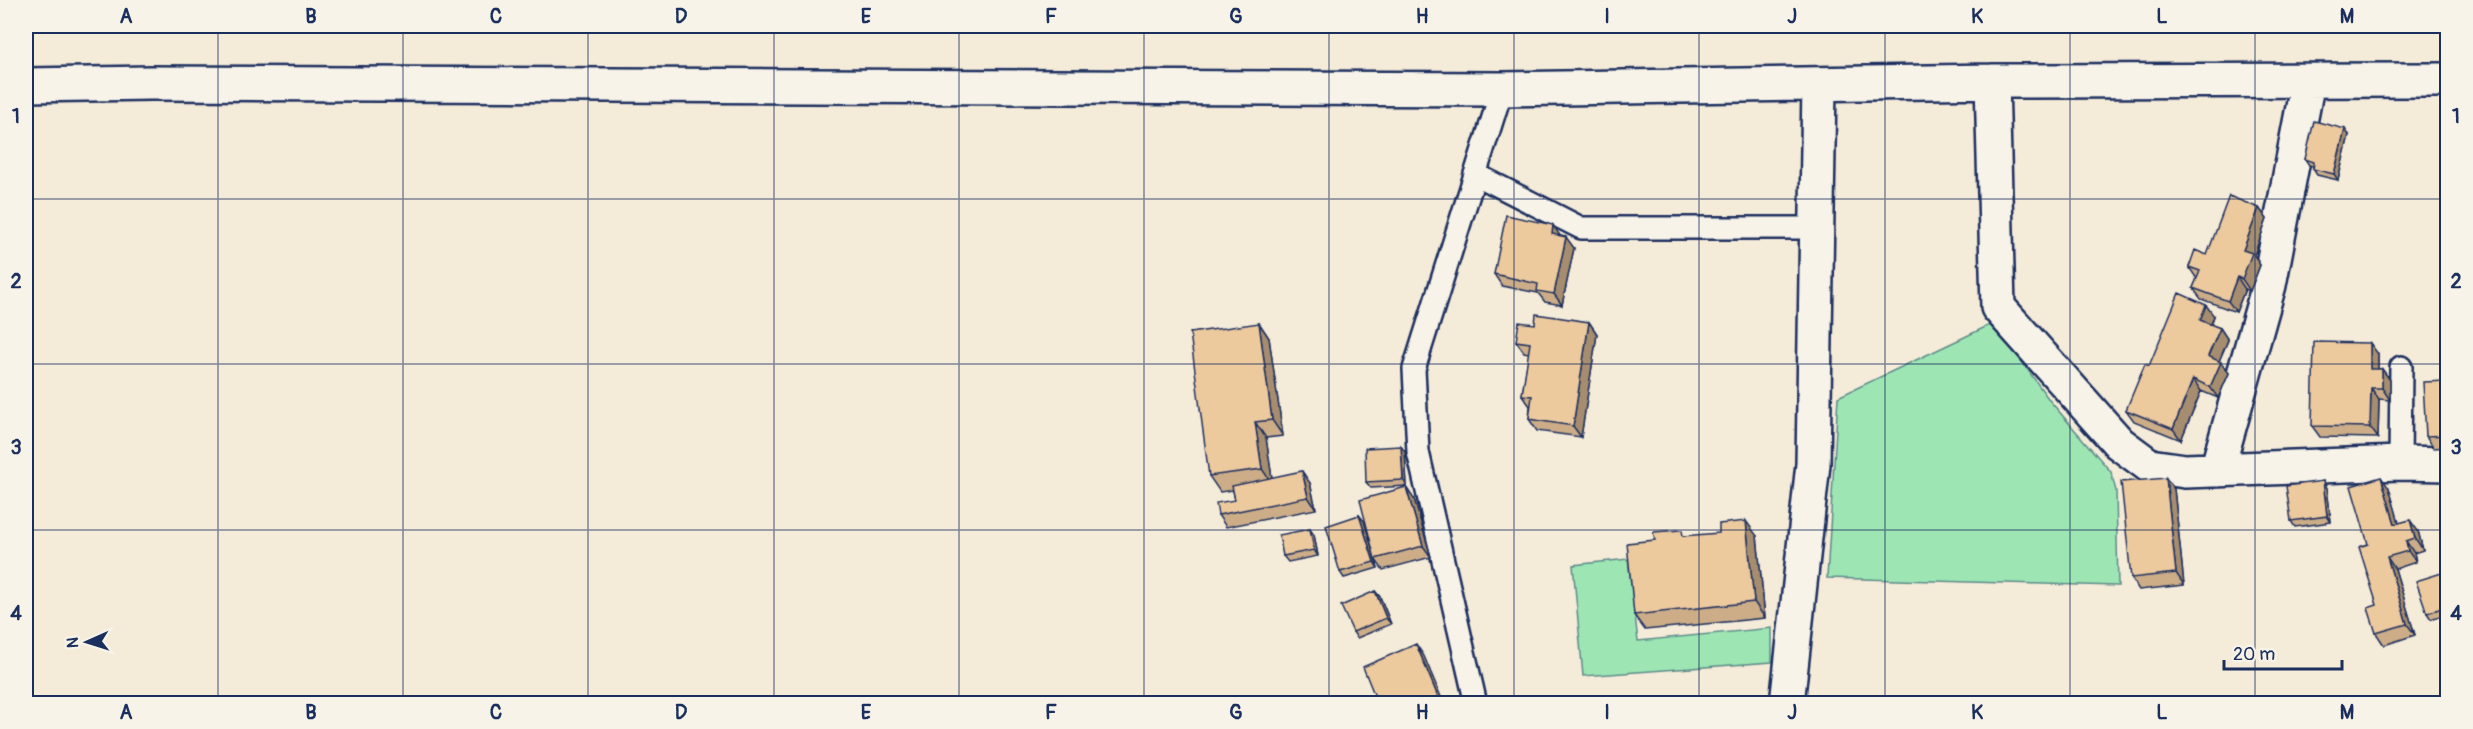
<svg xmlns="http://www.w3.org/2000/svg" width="2473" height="729" font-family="Pangolin,sans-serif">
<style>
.green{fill:#9de6b4;stroke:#5c8a89;stroke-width:1.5}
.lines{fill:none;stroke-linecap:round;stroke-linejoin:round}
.lane-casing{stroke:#1b2f5e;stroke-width:26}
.street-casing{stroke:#1b2f5e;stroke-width:38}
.lane{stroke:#f7f3e8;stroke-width:21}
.street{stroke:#f7f3e8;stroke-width:33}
.wall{fill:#ccad88;stroke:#1b2f5e;stroke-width:1.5}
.shaded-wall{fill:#a68d6f;stroke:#1b2f5e;stroke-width:1.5}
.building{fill:#edc99e;stroke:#1b2f5e;stroke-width:1.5}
.grid{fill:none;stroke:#1b2f5e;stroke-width:1.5;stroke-opacity:0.55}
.neatline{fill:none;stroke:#1b2f5e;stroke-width:2}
.grid-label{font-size:20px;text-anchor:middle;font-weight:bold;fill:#1b2f5e}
</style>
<rect width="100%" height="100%" fill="#f5ebd9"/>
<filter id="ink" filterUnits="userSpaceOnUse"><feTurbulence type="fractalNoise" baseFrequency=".0167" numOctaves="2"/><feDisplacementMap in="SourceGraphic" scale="12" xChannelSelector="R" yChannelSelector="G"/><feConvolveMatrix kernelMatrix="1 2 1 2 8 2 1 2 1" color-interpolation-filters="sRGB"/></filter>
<g filter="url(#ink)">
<path class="green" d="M 1994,323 L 2050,401 L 2111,472 L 2116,491 L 2118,586 L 1827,578 L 1838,397 Z
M 1628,559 L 1638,641 L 1772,628 L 1772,662 L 1583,676 L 1573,565 Z"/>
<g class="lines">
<g class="lane-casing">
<path id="lane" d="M 1475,174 L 1581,228 L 1817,228
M 2400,463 L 2401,367
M 1476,704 L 1418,452 L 1414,369 L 1502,89"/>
</g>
<g class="street-casing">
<path id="street" d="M 1992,81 L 1998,307 L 2119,443 L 2150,466 L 2185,471 L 2400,463 L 2448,464
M 26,85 L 151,83 L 1502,89 L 1992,81 L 2448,80
M 2217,470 L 2269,285 L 2308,81
M 1787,704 L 1813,464 L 1819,84"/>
</g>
<use href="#lane" class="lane"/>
<use href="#street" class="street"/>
</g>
<path class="wall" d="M 2349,135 L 2338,180 L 2317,175 L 2313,169 L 2313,166 L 2309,165 L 2305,159 Z
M 2259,208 L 2267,219 L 2254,255 L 2260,265 L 2250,291 L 2245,289 L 2236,312 L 2201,299 L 2193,288 L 2197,279 L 2189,267 L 2207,255 Z
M 1561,236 L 1574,248 L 1562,305 L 1545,302 L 1538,293 L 1502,286 L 1494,274 Z
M 2214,316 L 2211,325 L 2220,328 L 2228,340 L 2219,361 L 2229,373 L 2218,398 L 2201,391 L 2181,440 L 2134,421 L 2126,410 L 2149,366 Z
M 1589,322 L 1597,334 L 1581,437 L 1537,431 L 1529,419 L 1530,406 L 1522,395 L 1529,353 L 1524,352 L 1516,341 L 1535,324 Z
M 1259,323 L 1269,338 L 1283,436 L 1266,438 L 1272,478 L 1310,483 L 1316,509 L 1226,527 L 1218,515 L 1235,500 L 1233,490 L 1220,492 L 1209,476 Z
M 2378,354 L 2378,369 L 2382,369 L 2390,380 L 2390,400 L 2379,399 L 2378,438 L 2320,437 L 2312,426 Z
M 2448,381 L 2448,447 L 2434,448 L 2426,436 Z
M 1405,452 L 1407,486 L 1371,488 L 1366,482 Z
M 2323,481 L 2327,488 L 2331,522 L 2295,527 L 2291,521 Z
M 2389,488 L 2399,523 L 2418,531 L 2423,550 L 2414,553 L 2416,562 L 2395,569 L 2415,635 L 2384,645 L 2376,633 L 2377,605 L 2368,544 Z
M 2174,489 L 2184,585 L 2139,590 L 2131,578 Z
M 1414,499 L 1431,557 L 1383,570 L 1375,559 Z
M 1359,515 L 1364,521 L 1378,568 L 1344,578 L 1340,572 Z
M 1314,535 L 1318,556 L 1288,562 L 1283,556 Z
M 1687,536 L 1757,536 L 1765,618 L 1645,630 L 1634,615 L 1655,540 Z
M 2448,571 L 2448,613 L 2431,619 L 2427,613 Z
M 1375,591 L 1380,597 L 1391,624 L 1357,638 L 1353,632 Z"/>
<path class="shaded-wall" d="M 2345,129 L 2349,135 L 2338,180 L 2334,174 Z
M 2259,208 L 2267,219 L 2254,255 L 2260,265 L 2250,291 L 2242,279 L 2243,250 Z
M 1553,225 L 1561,237 L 1552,234 Z
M 1566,237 L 1574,248 L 1562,305 L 1554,294 Z
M 2237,277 L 2245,289 L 2236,312 L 2228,301 Z
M 2206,305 L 2214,316 L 2208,332 L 2200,320 Z
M 1589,322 L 1597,334 L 1581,437 L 1573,426 Z
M 1259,323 L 1269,338 L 1283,436 L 1272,420 Z
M 2220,328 L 2228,340 L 2216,368 L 2208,356 Z
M 2370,343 L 2378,354 L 2378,380 L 2370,369 Z
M 2221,362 L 2229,373 L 2218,398 L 2210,387 Z
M 2382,369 L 2390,380 L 2390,400 L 2382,388 Z
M 2193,379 L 2201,391 L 2181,440 L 2173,429 Z
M 2371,388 L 2379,399 L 2378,438 L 2370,427 Z
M 1255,422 L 1266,438 L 1273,485 L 1262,469 Z
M 1401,446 L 1405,452 L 1407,486 L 1403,480 Z
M 1302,471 L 1310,483 L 1316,509 L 1308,497 Z
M 2381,477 L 2389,488 L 2403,536 L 2395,524 Z
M 2166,478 L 2174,489 L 2184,585 L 2176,573 Z
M 2323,481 L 2327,488 L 2331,522 L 2327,516 Z
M 1406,487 L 1414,499 L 1431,557 L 1423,546 Z
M 1359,515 L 1364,521 L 1378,568 L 1374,562 Z
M 2410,520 L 2418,531 L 2423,550 L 2415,538 Z
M 1746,521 L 1757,536 L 1765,618 L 1754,602 Z
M 1310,529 L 1314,535 L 1318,556 L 1314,550 Z
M 2406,541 L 2414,553 L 2416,562 L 2408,551 Z
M 2387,557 L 2395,569 L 2415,635 L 2407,624 Z
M 1375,591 L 1380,597 L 1391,624 L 1386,618 Z
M 1416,644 L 1424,656 L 1444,704 L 1441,704 Z"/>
<path class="building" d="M 2314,121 L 2345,129 L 2334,174 L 2313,169 L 2314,162 L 2305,159 Z
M 2229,196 L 2259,208 L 2243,250 L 2252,253 L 2242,279 L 2237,277 L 2228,301 L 2193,288 L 2200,271 L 2189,267 L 2195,250 L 2207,255 Z
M 1506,215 L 1553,225 L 1552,234 L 1566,237 L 1554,294 L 1537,291 L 1538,284 L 1494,274 Z
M 2179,293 L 2206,305 L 2200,320 L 2220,328 L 2208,356 L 2221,362 L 2210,387 L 2193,379 L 2173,429 L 2126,410 L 2145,364 L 2149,366 Z
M 1536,314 L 1589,322 L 1573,426 L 1529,419 L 1532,396 L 1522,395 L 1530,343 L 1516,341 L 1519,322 L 1535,324 Z
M 1259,323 L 1272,420 L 1255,422 L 1262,469 L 1209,476 L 1190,333 Z
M 2314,342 L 2370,343 L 2370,369 L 2382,369 L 2382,388 L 2371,388 L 2370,427 L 2312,426 Z
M 2448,381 L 2448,435 L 2426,436 L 2423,382 Z
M 1401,446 L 1403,480 L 1366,482 L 1365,448 Z
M 1302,471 L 1308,497 L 1218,515 L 1216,503 L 1235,500 L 1232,486 Z
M 2381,477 L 2395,524 L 2410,520 L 2415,538 L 2406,541 L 2408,551 L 2387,557 L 2407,624 L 2376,633 L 2368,608 L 2377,605 L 2359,547 L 2368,544 L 2351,486 Z
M 2166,478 L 2176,573 L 2131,578 L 2121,482 Z
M 2323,481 L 2327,516 L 2291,521 L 2286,486 Z
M 1406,487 L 1423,546 L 1375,559 L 1360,500 Z
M 1359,515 L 1374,562 L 1340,572 L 1326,526 Z
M 1746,521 L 1754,602 L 1634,615 L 1627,543 L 1655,540 L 1653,532 L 1682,530 L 1683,536 L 1719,533 L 1719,524 Z
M 1310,529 L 1314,550 L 1283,556 L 1279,535 Z
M 2448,571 L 2448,606 L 2427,613 L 2416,581 Z
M 1375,591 L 1386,618 L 1353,632 L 1341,606 Z
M 1416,644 L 1441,704 L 1378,704 L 1363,667 Z"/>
</g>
<path class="grid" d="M 218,26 L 218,704M 403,26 L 403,704M 588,26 L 588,704M 774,26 L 774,704M 959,26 L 959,704M 1144,26 L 1144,704M 1329,26 L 1329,704M 1514,26 L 1514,704M 1699,26 L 1699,704M 1885,26 L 1885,704M 2070,26 L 2070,704M 2255,26 L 2255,704M 26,199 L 2448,199M 26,364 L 2448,364M 26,530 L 2448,530"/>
<rect width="2473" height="729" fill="none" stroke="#f7f3e8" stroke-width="66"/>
<g transform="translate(87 642) rotate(267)" stroke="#f7f3e8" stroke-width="4.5" paint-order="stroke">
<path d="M0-4.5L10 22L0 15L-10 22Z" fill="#1b2f5e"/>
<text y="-9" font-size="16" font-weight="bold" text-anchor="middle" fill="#1b2f5e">N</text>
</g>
<path d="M2224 660v9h118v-9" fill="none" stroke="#1b2f5e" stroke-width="3"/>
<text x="2233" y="660" font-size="18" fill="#1b2f5e" stroke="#f7f3e8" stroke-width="4.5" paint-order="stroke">20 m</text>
<rect x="33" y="33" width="2407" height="663" class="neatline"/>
<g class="grid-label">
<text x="126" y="23">A</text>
<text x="311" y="23">B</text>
<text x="496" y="23">C</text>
<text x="681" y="23">D</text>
<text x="866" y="23">E</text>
<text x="1051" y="23">F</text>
<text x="1236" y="23">G</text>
<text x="1422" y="23">H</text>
<text x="1607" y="23">I</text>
<text x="1792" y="23">J</text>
<text x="1977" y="23">K</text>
<text x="2162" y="23">L</text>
<text x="2347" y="23">M</text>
<text x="16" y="123">1</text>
<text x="2456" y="123">1</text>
<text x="16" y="288">2</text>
<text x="2456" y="288">2</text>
<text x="16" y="454">3</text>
<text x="2456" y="454">3</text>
<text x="16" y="620">4</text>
<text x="2456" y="620">4</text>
<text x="126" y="719">A</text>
<text x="311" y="719">B</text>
<text x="496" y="719">C</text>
<text x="681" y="719">D</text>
<text x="866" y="719">E</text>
<text x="1051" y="719">F</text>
<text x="1236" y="719">G</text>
<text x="1422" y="719">H</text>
<text x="1607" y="719">I</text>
<text x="1792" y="719">J</text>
<text x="1977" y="719">K</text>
<text x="2162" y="719">L</text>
<text x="2347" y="719">M</text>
</g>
</svg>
